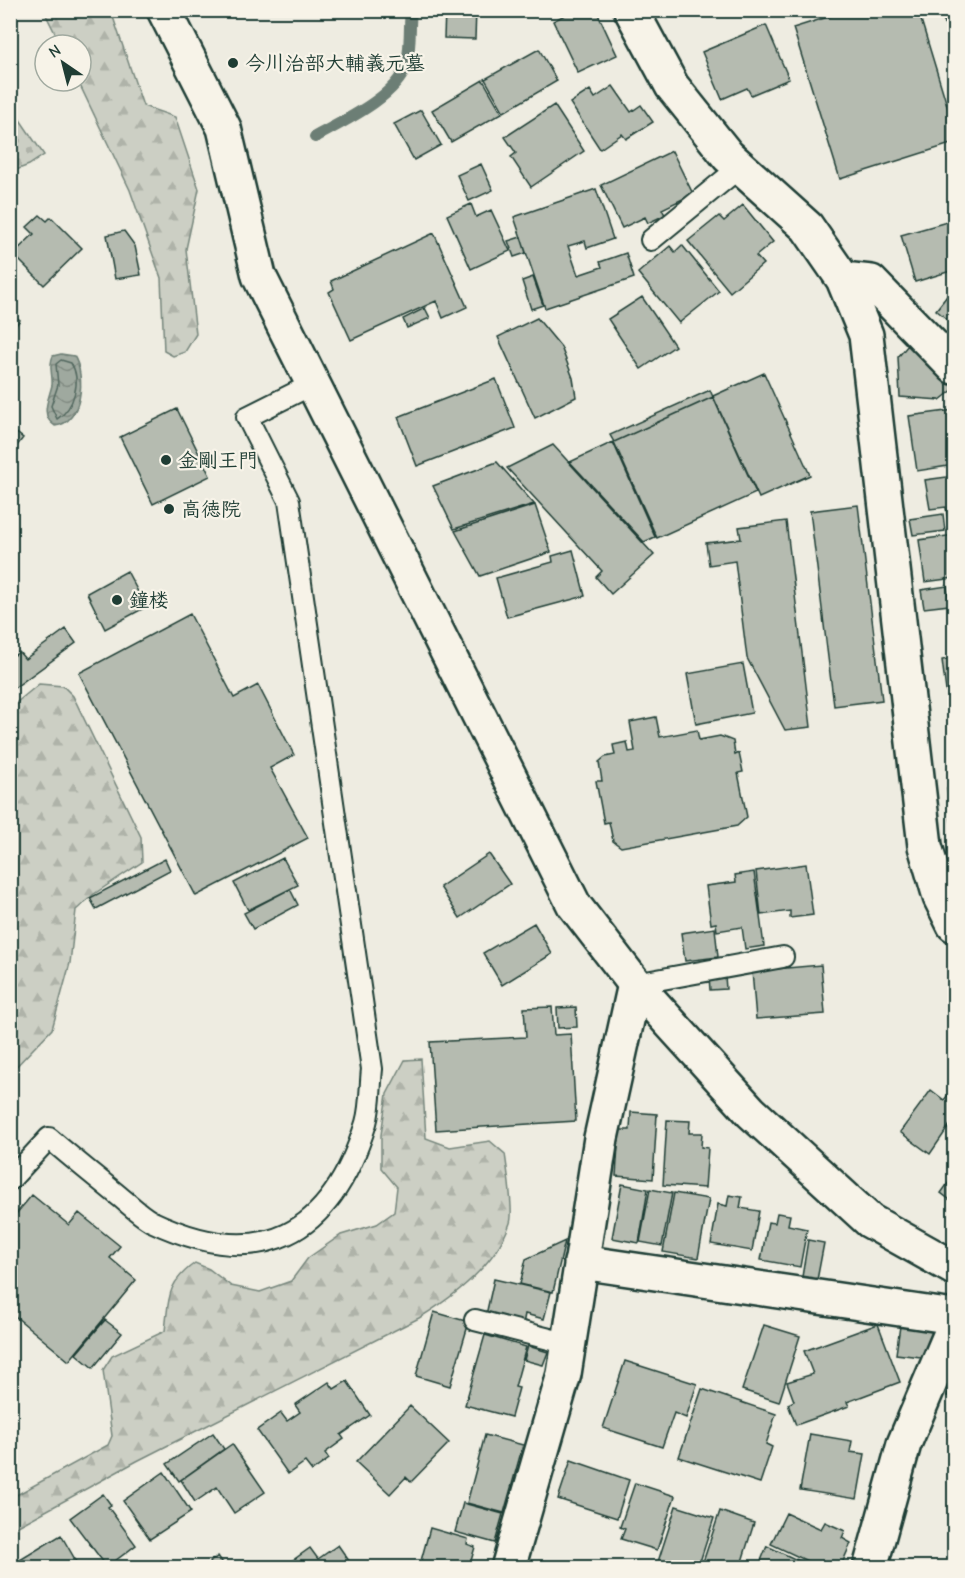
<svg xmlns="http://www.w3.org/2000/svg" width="965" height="1578" font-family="'Comic Neue','Klee One',sans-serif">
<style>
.forest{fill:url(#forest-firs);stroke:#76867c;stroke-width:1.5}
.cemetery{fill:url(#cemetery-stones);stroke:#76867c;stroke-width:1.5}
.water{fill:url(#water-waves);stroke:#6c7e74;stroke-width:1.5}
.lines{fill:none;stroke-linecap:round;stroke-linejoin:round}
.shore{stroke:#52685f;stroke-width:1.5}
.stream{stroke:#6c7e74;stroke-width:12}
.building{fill:#b5bbb0;stroke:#1f3d34;stroke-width:1.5}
.lane-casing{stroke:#1f3d34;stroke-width:24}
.street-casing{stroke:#1f3d34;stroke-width:38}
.secondary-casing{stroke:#1f3d34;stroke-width:38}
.lane{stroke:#f7f3e8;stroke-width:20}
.street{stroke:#f7f3e8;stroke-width:33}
.secondary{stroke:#f7f3e8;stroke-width:33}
.poi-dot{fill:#1f3d34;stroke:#f7f3e8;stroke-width:2}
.labels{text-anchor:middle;stroke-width:4.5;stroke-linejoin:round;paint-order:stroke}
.poi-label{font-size:20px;font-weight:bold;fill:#1f3d34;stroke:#f7f3e8;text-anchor:start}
</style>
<defs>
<pattern id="forest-firs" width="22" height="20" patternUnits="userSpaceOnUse" patternTransform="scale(1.5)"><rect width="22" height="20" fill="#cccfc4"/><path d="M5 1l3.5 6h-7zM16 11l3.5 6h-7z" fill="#afb3a9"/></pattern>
<pattern id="cemetery-stones" width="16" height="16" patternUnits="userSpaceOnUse" patternTransform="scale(1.5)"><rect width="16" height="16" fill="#cccfc4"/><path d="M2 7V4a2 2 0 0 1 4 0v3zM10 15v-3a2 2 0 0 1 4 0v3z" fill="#afb3a9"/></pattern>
<pattern id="water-waves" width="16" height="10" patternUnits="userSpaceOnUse" patternTransform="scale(1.5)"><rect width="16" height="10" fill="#9fa99f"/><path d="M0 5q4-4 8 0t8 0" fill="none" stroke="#818b82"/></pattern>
</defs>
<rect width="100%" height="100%" fill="#eeece1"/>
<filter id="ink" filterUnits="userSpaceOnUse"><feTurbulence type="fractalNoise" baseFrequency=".0167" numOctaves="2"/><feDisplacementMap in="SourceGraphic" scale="12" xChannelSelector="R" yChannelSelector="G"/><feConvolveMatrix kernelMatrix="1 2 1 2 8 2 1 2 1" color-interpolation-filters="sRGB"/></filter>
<g filter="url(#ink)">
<path class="forest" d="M 44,11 L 111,11 L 143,106 L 175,117 L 199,189 L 186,249 L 196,334 L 185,352 L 173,356 L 164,351 L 161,278 L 130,190 L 78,81 L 81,81 L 81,45 L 61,45 Z
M 39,684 L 63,686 L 73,696 L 141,837 L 142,862 L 94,894 L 76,910 L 70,963 L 52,1029 L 11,1072 L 11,707 Z
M 421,1059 L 426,1138 L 450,1147 L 490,1141 L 505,1154 C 507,1168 514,1212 510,1223 C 496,1264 455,1296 419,1318 L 137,1461 L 11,1530 L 11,1498 L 108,1445 L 112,1436 L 103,1370 L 112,1356 L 165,1331 C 169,1298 166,1284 195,1263 L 209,1269 L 231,1286 L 260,1292 L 291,1281 L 308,1258 L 341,1235 L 377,1224 L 394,1212 L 397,1187 L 381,1168 L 381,1135 L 387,1094 L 405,1060 Z"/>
<path class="cemetery" d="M 10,105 L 44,155 L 29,165 L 11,172 Z"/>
<path class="water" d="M 61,354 L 74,356 C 86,375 83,423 55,426 C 39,415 49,399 52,385 C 53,374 48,366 53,356 Z"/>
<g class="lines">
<path class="shore" d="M 61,360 L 71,363 C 82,380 74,409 57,419 L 51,406 L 58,385 L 56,364 Z"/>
<path class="stream" d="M 315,137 C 342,122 396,97 406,66 C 411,50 409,28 411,10"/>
</g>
<path class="building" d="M 445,10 L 476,10 L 475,39 L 444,38 Z
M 574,10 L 596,10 L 617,55 L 578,73 L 553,21 Z
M 850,10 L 918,10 L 954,128 L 954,143 L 840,179 L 793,28 Z
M 940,10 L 954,10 L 954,49 Z
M 766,25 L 789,79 L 751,95 L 747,88 L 722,99 L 702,52 Z
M 539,49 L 557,81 L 504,112 L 485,79 Z
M 483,80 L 502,113 L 451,142 L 432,110 Z
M 613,86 L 631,112 L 641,105 L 653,122 L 626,139 L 622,134 L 600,149 L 570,103 L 590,90 L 595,98 Z
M 554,105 L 584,151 L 531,187 L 511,157 L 516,153 L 505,137 Z
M 421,110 L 441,145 L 414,160 L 394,124 Z
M 672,151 L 693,194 L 662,209 L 665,215 L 648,223 L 645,217 L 622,228 L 601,185 Z
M 481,164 L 493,190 L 469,201 L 457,175 Z
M 596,189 L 613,239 L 587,248 L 585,241 L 568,246 L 578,275 L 602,267 L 600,262 L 626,253 L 634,278 L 545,308 L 514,217 Z
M 471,204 L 476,217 L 491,210 L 510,251 L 471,269 L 447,215 Z
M 743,205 L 773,242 L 756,256 L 763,264 L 730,292 L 688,241 L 719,216 L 724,221 Z
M 40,215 L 47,221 L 51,217 L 82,248 L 44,285 L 13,254 L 34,234 L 27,227 Z
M 954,220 L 954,270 L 915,282 L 901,235 Z
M 124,231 L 135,246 L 141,275 L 115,279 L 107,235 Z
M 434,233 L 467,307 L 443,318 L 436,301 L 351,340 L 329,292 L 334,289 L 331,281 Z
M 521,237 L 526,253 L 514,257 L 508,241 Z
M 682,245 L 719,291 L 679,323 L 638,273 L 670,246 L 675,252 Z
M 533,277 L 543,305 L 531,309 L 522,281 Z
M 954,287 L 954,325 L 936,310 Z
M 642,297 L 675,346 L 641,369 L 608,319 Z
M 425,308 L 430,318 L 407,328 L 403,319 Z
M 10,313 L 20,320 L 10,333 Z
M 537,318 L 561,347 L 573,378 L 576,397 L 535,418 L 498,337 Z
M 908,345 L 954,388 L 954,389 L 940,400 L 900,397 L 898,357 Z
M 764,373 L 810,475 L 759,498 L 713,396 Z
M 496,379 L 515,428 L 417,466 L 398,417 Z
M 710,390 L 713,397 L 614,442 L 610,435 Z
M 713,397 L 756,493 L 657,538 L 614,442 Z
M 177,409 L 210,476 L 153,504 L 120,437 Z
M 954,410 L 954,465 L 917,471 L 909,416 Z
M 10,428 L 23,438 L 10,455 Z
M 613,442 L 655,537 L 644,542 L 570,462 Z
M 553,445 L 654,555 L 611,594 L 596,577 L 602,571 L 507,468 Z
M 497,462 L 534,504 L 454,529 L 433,486 Z
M 954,476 L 954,526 L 949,527 L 946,507 L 930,509 L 925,480 Z
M 535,505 L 551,552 L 480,576 L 455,531 Z
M 858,505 L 882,700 L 834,706 L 810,511 Z
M 943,514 L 945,531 L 913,535 L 910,519 Z
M 786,521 L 811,727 L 785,730 L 747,658 L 735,561 L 709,565 L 706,543 L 741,539 L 739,527 Z
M 954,535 L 954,578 L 925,582 L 919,540 Z
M 573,550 L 585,596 L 507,617 L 496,578 L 553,562 L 552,556 Z
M 127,571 L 146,607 L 105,629 L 87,593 Z
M 947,586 L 949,605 L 924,608 L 921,590 Z
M 190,614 L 234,698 L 258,685 L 294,755 L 270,768 L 308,838 L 196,896 L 79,673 Z
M 66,629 L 76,643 L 10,691 L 10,648 L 15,655 L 19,652 L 25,659 Z
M 954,658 L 954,689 L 946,691 L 942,660 Z
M 743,664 L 752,713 L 696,724 L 687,674 Z
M 656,717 L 660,737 L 697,730 L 699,740 L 720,736 L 733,741 L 735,755 L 739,753 L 743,772 L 738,773 L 747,817 L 737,826 L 621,847 L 613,841 L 609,822 L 604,823 L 596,781 L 602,781 L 599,762 L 605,757 L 615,755 L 613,745 L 627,742 L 629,752 L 635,751 L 630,722 Z
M 954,788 L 954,839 L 947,789 Z
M 489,854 L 510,884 L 460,918 L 440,887 Z
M 283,858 L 298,885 L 248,910 L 234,883 Z
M 165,859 L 170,870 L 96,909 L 90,898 Z
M 806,864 L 813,915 L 790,918 L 790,911 L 761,915 L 756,871 Z
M 754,872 L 764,946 L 745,949 L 742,927 L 717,931 L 716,923 L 711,924 L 706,886 L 736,882 L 735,875 Z
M 290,889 L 298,905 L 253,929 L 244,913 Z
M 534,923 L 552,954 L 502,985 L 483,953 Z
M 715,928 L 718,957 L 685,961 L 681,933 Z
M 821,965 L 825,1014 L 756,1019 L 752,971 Z
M 725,976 L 726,989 L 710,990 L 709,977 Z
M 552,1007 L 554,1035 L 571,1034 L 576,1121 L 436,1130 L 430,1042 L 526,1037 L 524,1008 Z
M 576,1007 L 577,1027 L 558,1028 L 557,1008 Z
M 931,1090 L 944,1100 L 952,1090 L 954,1091 L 954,1119 L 930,1154 L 900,1132 Z
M 631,1112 L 657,1114 L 653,1179 L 616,1176 L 619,1130 L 630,1130 Z
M 667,1120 L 690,1121 L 689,1133 L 702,1133 L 701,1147 L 708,1148 L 705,1188 L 663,1185 Z
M 954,1175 L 954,1203 L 941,1193 Z
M 622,1184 L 648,1189 L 639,1243 L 612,1238 Z
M 650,1189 L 672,1193 L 662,1246 L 640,1242 Z
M 674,1193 L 709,1199 L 698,1258 L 663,1252 Z
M 32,1195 L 69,1225 L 79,1213 L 120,1246 L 110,1258 L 136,1280 L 69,1361 L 10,1312 L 10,1221 Z
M 729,1195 L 742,1197 L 740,1208 L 759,1211 L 752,1251 L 711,1244 L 718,1204 L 727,1206 Z
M 777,1213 L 790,1215 L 788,1225 L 807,1229 L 800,1267 L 761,1260 L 768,1222 L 775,1223 Z
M 808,1240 L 824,1243 L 817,1280 L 802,1277 Z
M 565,1241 L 553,1292 L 520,1284 L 526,1259 Z
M 494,1279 L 551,1292 L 544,1319 L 525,1314 L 523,1324 L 486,1315 Z
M 434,1312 L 469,1322 L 450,1386 L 416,1376 Z
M 105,1320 L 122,1333 L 93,1368 L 76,1354 Z
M 878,1324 L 900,1382 L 847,1402 L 849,1406 L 796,1425 L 788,1404 L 794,1401 L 787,1382 L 813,1374 L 804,1351 Z
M 764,1325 L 800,1336 L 779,1402 L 742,1390 Z
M 900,1326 L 933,1329 L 929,1358 L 896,1354 Z
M 485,1335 L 526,1347 L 515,1387 L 519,1388 L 511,1417 L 465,1405 Z
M 528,1346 L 548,1352 L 543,1365 L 524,1360 Z
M 625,1361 L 697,1384 L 686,1418 L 674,1413 L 662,1447 L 603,1428 Z
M 954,1374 L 954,1398 L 947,1396 Z
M 347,1381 L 370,1415 L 341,1435 L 344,1439 L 325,1453 L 329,1459 L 312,1471 L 305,1462 L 288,1474 L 257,1430 L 281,1413 L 287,1421 L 300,1412 L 295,1405 L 329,1382 L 334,1389 Z
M 702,1389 L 776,1414 L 766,1444 L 772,1447 L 760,1483 L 679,1457 Z
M 410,1406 L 449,1443 L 411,1482 L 406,1477 L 390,1494 L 356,1462 Z
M 213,1433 L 224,1449 L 179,1481 L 167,1464 Z
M 810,1434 L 852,1441 L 850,1452 L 865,1454 L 857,1499 L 800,1490 Z
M 485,1435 L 523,1445 L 504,1513 L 467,1503 Z
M 232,1444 L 265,1492 L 234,1513 L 217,1487 L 195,1502 L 181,1480 Z
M 571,1460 L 629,1480 L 617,1518 L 558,1499 Z
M 164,1472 L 191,1512 L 150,1539 L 123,1501 Z
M 635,1483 L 675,1496 L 657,1550 L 621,1539 L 625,1529 L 620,1527 Z
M 103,1494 L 111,1505 L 108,1507 L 136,1545 L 107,1567 L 70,1518 Z
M 463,1503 L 503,1514 L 495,1543 L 455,1532 Z
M 676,1506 L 714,1518 L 698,1568 L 656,1568 Z
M 720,1511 L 754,1523 L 740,1568 L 701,1568 Z
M 786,1513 L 821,1529 L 825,1522 L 845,1531 L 842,1538 L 851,1543 L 840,1568 L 822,1568 L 771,1544 Z
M 430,1528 L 468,1539 L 467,1544 L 475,1547 L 469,1568 L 419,1568 Z
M 61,1535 L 80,1568 L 25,1568 L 20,1560 Z
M 338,1545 L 354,1568 L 282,1568 L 310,1548 L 318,1559 Z
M 767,1546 L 814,1568 L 758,1568 Z
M 218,1556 L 226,1568 L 213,1568 L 210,1562 Z"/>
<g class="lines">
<g class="lane-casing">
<path id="lane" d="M 651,240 L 740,167
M 635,984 L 783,957
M 10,1180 L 49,1138 C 72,1158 96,1177 119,1196 C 129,1204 140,1215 151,1221 C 261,1273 331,1237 366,1123 C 371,1106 370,1086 372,1069 L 289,501 L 247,417 L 313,384
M 475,1320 L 569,1344"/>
</g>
<g class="street-casing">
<path id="street" d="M 631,10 L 672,86 L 728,156 L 807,227 L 843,279 L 866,335 L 925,846 L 940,897 L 954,925
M 843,279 L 871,282 L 954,367
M 581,1262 L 954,1317
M 508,1568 L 564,1374 L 601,1138 L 635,984
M 870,1568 L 904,1444 L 954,1326"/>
</g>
<g class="secondary-casing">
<path id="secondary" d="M 164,10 L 224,128 L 259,276 L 574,905 L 635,984 L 751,1112 L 870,1221 L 954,1268"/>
</g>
<use href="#lane" class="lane"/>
<use href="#street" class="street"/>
<use href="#secondary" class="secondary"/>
</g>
</g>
<g class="poi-dot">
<circle cx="233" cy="63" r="6"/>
<circle cx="166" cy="460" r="6"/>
<circle cx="169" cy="509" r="6"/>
<circle cx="117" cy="600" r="6"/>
</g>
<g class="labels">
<g class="poi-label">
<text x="245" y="70">今川治部大輔義元墓</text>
<text x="178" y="467">金剛王門</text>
<text x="181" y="516">高徳院</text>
<text x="129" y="607">鐘楼</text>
</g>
</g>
<rect width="965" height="1578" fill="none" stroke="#f7f3e8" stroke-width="36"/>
<rect x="18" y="18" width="929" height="1542" fill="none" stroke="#1f3d34" stroke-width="2" filter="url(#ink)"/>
<g transform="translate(63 63) rotate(325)"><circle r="28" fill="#f7f3e8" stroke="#a1aaa0" stroke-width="1.5"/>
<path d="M0-4.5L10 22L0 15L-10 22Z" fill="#1f3d34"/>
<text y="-9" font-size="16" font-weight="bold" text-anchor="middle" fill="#1f3d34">N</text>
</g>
</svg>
